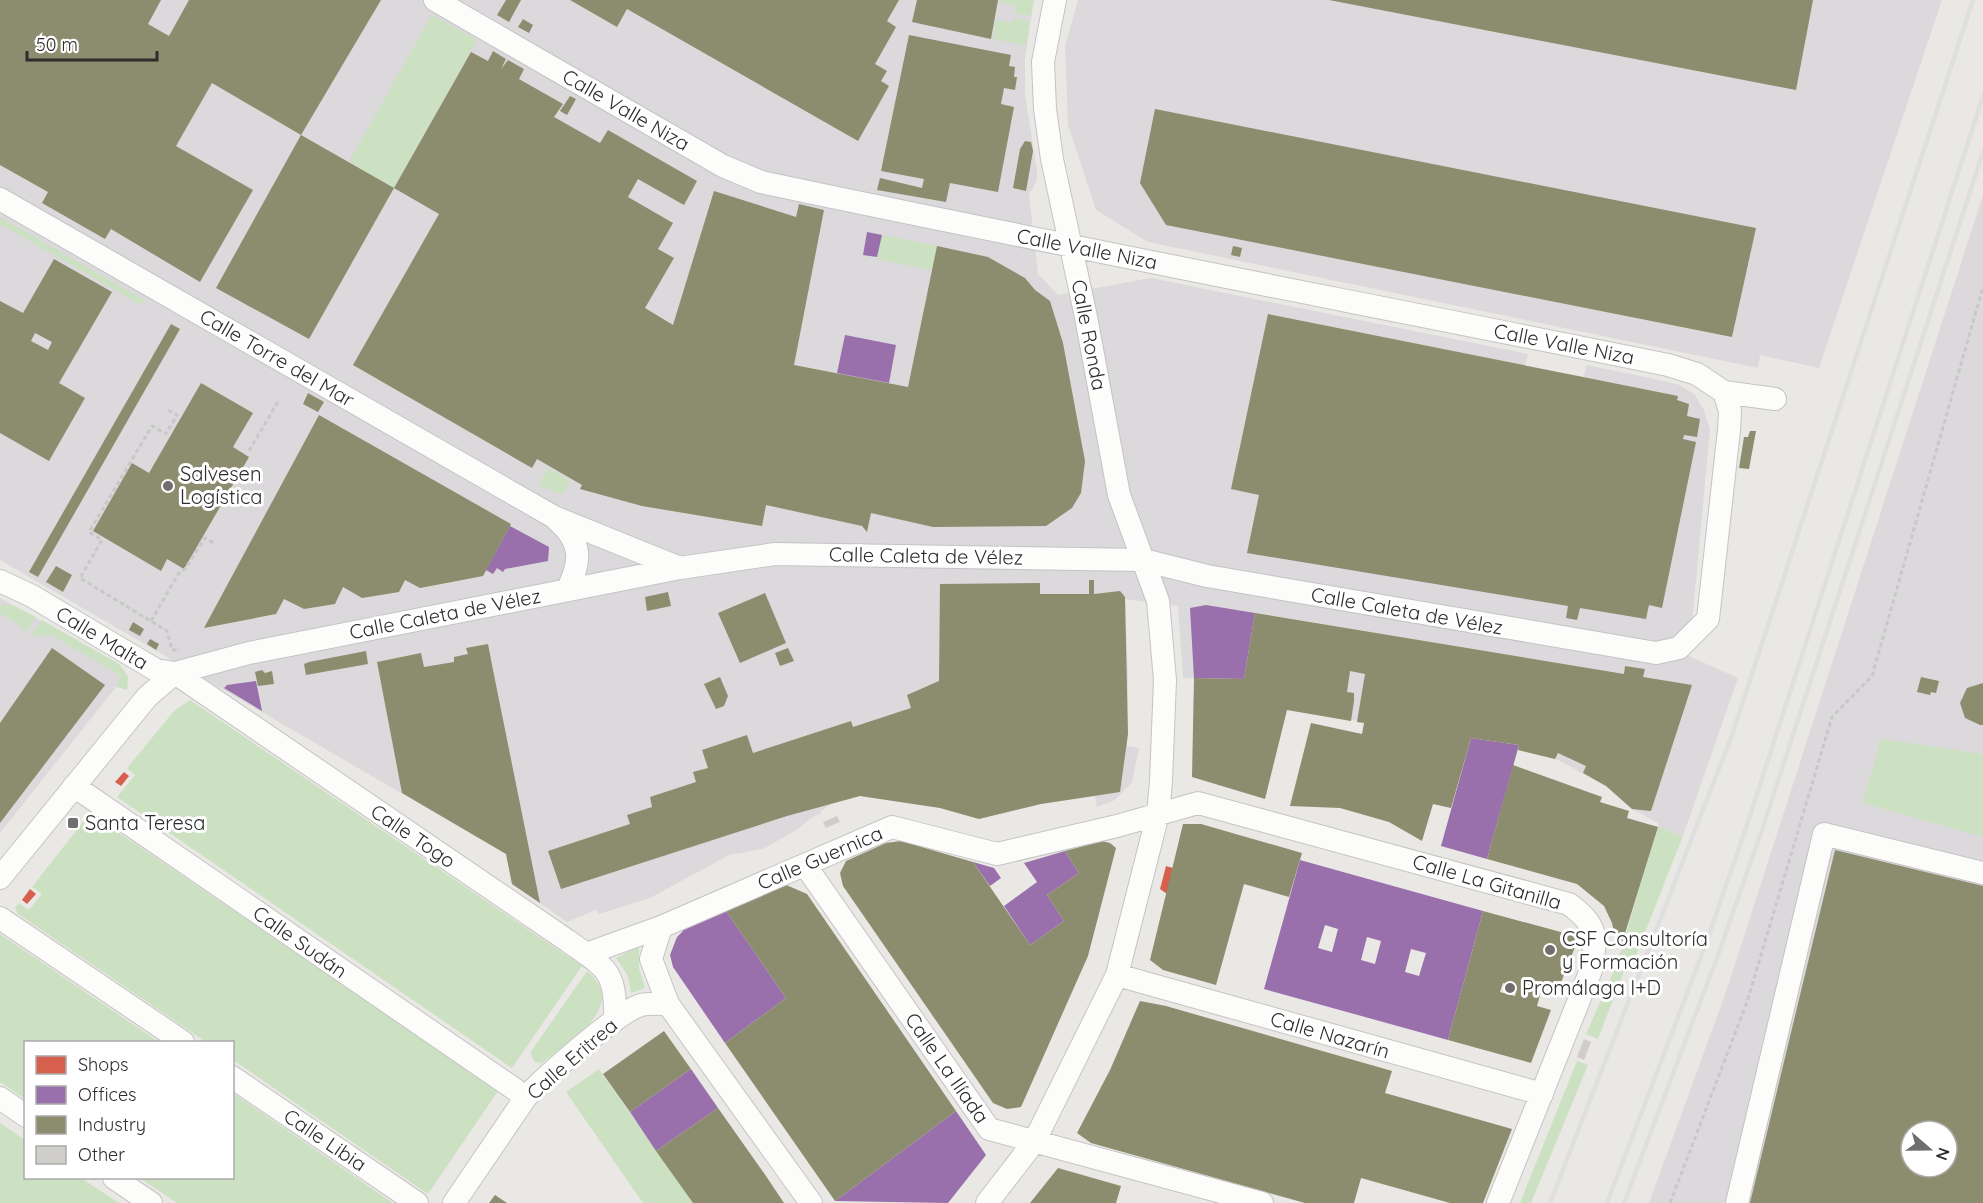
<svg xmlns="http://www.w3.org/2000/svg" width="1983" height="1203" font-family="Quicksand,sans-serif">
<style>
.industrial{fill:#dbd9db;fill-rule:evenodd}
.green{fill:#cbe1c2}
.shops{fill:#d6604d}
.offices{fill:#9970ab;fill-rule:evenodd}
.industry{fill:#8c8c6e;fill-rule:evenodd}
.building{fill:#cfcecb}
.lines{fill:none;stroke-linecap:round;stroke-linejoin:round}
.minor-casing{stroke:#c4c4c4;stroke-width:24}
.path{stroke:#c8c8c8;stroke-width:3;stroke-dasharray:4.5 3;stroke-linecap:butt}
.minor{stroke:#fcfcfb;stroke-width:22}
.rail{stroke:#dfdfe0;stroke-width:4.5}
.poi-dot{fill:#6f6e6d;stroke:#fff;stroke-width:2}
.labels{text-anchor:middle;stroke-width:6;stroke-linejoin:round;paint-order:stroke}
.street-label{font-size:20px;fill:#2d2d2d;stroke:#fff}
.poi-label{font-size:20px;fill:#2d2d2d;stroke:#fff;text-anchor:start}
</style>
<rect width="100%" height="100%" fill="#eae8e5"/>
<path class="industrial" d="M 0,0 L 1034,0 L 1025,58 L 1025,95 L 1037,170 L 1037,180 L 1029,195 L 1038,274 L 1058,295 L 1151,278 L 1528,354 L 1525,366 L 1584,377 L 1586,365 L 1655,379 L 1680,385 L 1695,395 L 1704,410 L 1710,429 L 1689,656 L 1738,678 L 1683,836 L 1658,827 L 1658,823 L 1632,809 L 1606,786 L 1556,759 L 1518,750 L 1519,745 L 1287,710 L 1243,679 L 1183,678 L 1178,606 L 1125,599 L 1128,675 L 1127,746 L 1139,748 L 1132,782 L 1115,800 L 1097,807 L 1095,796 L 1041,804 L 979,819 L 940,808 L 860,796 L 832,803 L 821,811 L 821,814 L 814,816 L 795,831 L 763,849 L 729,855 L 650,898 L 599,914 L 596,910 L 567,922 L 512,884 L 506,854 L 0,560 Z
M 1078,0 L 1942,0 L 1819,368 L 1760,355 L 1758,368 L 1148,242 L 1096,210 L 1068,125 L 1065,46 Z
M 1983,195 L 1983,1203 L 1649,1203 L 1726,992 ZM 1911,1131 L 1947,1131 L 1947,1167 L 1911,1167 Z
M 0,598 L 119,664 L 128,677 L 127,690 L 116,687 L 0,833 Z"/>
<path class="green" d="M 1001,0 L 1034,0 L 1030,16 L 1015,13 L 1016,6 L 1000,3 Z
M 432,15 L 477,40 L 394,188 L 349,162 Z
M 1014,18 L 1029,21 L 1026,45 L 993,39 L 996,20 L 1013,23 Z
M 0,217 L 144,300 L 141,305 L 0,224 Z
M 882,235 L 937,246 L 933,270 L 877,259 Z
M 548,468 L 570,481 L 562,495 L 538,485 Z
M 0,605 L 12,605 L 36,617 L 27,631 L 0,613 Z
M 42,620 L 119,664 L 128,677 L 127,690 L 116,686 L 121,676 L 48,633 L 45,636 L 30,636 Z
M 190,700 L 582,966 L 512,1068 L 117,797 L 135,775 L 127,768 L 174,711 Z
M 1881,739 L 1983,754 L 1983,837 L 1863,803 Z
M 90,813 L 498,1091 L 428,1194 L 233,1060 L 232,1042 L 206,1042 L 18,914 L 15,908 L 19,903 L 29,910 L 42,894 L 32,887 Z
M 1658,827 L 1683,836 L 1636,955 L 1628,961 L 1598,1039 L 1586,1034 L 1616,966 Z
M 0,934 L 159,1042 L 26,1042 L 25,1099 L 0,1082 Z
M 639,947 L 639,968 L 645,988 L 631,993 L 628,976 L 616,958 Z
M 587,971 C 630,1007 569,1040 542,1063 L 535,1062 L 530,1053 Z
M 1577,1061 L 1588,1065 L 1531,1203 L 1520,1203 Z
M 599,1069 L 693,1203 L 643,1203 L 566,1092 Z
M 233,1093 L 393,1203 L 177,1203 L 140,1178 L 232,1178 Z
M 0,1123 L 25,1140 L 26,1178 L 81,1178 L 119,1203 L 0,1203 Z"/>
<path class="shops" d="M 124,772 L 129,776 L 121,786 L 115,782 Z
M 1166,866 L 1173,868 L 1167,894 L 1160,889 Z
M 30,889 L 36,894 L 27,904 L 22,900 Z"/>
<path class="offices" d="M 867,232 L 882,235 L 877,257 L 863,255 Z
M 845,335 L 896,345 L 889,383 L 837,373 Z
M 510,526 L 549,547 L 548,561 L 505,569 L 503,572 L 497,568 L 493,574 L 486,570 Z
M 1206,605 L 1255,613 L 1244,679 L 1194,678 L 1190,608 Z
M 256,681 L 262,711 L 224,688 L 227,685 Z
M 1471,738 L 1519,745 L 1487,859 L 1441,846 Z
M 1065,851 L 1079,873 L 1047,895 L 1064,921 L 1030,945 L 1004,906 L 1037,882 L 1024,863 Z
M 1300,860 L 1483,911 L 1448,1040 L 1264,989 ZM 1325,925 L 1338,929 L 1332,952 L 1318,948 ZM 1367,937 L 1381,941 L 1375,964 L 1361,960 ZM 1411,949 L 1426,953 L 1419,976 L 1405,972 Z
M 973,862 L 994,868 L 1001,878 L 990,886 Z
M 726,911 L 786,998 L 725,1043 L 673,967 L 670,955 L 677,937 L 683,931 L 681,928 Z
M 691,1069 L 718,1108 L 656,1151 L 630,1112 Z
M 956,1111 L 986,1155 L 948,1203 L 835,1201 Z"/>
<path class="industry" d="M 0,0 L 161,0 L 148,24 L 169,36 L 189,0 L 381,0 L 301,135 L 394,188 L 309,339 L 216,288 L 301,135 L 212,83 L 176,146 L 253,190 L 200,282 L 111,229 L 105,239 L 42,203 L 48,192 L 0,165 Z
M 506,0 L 521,0 L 509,22 L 497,15 Z
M 570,0 L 899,0 L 887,21 L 896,27 L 875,64 L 887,71 L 881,81 L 889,86 L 858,141 L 627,9 L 617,27 Z
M 917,0 L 998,0 L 991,39 L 912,22 Z
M 1329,0 L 1813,0 L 1796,90 Z
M 523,19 L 533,25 L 529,33 L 518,27 Z
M 909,35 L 1011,55 L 1009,66 L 1015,67 L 1014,77 L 1017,77 L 1015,90 L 1004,88 L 1001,104 L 1014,107 L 998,192 L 950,183 L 946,202 L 877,190 L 880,178 L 922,188 L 924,179 L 881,171 Z
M 493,51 L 506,59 L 501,69 L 508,60 L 524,69 L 519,79 L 563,104 L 554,117 L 600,143 L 608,130 L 697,181 L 684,205 L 638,179 L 628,197 L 673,223 L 658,249 L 674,258 L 645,308 L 673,325 L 714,191 L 796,217 L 799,204 L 824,210 L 794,365 L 908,387 L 937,246 L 988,257 L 1025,278 L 1035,290 L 1050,301 L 1063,343 L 1085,461 L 1081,493 L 1072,508 L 1046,526 L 933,527 L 871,513 L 867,532 L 862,526 L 766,505 L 762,526 L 642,506 L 580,489 L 582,485 L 537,459 L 532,468 L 353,365 L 439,214 L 394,188 L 471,52 L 488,61 Z
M 570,96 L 576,99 L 567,115 L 560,111 Z
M 1155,109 L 1756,228 L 1732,337 L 1166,225 L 1140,183 Z
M 1025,141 L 1031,142 L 1033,151 L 1026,191 L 1013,188 L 1020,149 Z
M 1233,246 L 1242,248 L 1240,257 L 1231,255 Z
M 54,259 L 112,292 L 59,383 L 85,398 L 49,461 L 0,433 L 0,301 L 23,313 ZM 35,333 L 52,342 L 48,350 L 31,341 Z
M 1268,314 L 1678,396 L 1677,400 L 1689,404 L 1687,416 L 1700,419 L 1697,437 L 1684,435 L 1683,439 L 1696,442 L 1662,608 L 1649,605 L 1646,619 L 1580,608 L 1577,620 L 1566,618 L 1568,606 L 1247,553 L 1259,495 L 1231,489 Z
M 171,324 L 180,329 L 38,577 L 29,572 Z
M 201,383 L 253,413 L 233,447 L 249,457 L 184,569 L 167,559 L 161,571 L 93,531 L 132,463 L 149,473 Z
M 308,393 L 324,402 L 318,412 L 303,404 Z
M 319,415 L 511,524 L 495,554 L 483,576 L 420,588 L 405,580 L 399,592 L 362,598 L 343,587 L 335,604 L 304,609 L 284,599 L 276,614 L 204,628 Z
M 1750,431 L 1756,431 L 1749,469 L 1739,468 L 1744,437 L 1748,437 Z
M 56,566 L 72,575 L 63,592 L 46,582 Z
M 1089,580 L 1094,580 L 1094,594 L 1120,591 L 1125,597 L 1128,734 L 1120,792 L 1041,804 L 979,819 L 940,808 L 860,796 L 787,816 L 561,889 L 548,851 L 630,824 L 627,815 L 652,807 L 650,797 L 696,782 L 693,772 L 708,768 L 702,750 L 747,735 L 753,753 L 851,721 L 853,727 L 911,708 L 907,695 L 939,681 L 940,584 L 1040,583 L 1040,594 L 1089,594 Z
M 668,592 L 671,606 L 647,611 L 645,597 Z
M 765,593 L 786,643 L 740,663 L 718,613 Z
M 1255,613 L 1624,674 L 1625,666 L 1645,669 L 1643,677 L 1692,685 L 1651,811 L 1632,809 L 1606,786 L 1583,773 L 1586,766 L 1558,753 L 1555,759 L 1518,750 L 1519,745 L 1471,738 L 1451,808 L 1433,804 L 1422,841 L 1389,822 L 1340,808 L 1290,806 L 1311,723 L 1362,734 L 1364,723 L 1357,722 L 1365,674 L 1350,671 L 1347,692 L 1354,693 L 1354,701 L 1351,721 L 1287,710 L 1265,799 L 1192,777 L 1194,678 L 1244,679 Z
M 133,622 L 144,629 L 140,636 L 129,630 Z
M 150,639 L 159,644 L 156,650 L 147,644 Z
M 488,644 L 494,675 L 540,903 L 512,884 L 506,854 L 402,793 L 377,662 L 421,653 L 424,667 L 454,662 L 454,657 L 468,654 L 466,648 Z
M 52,648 L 105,685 L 0,823 L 0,723 Z
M 788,648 L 794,661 L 780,666 L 775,653 Z
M 366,651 L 368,664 L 306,675 L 304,664 L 309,662 Z
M 262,670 L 265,673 L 272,671 L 274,684 L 258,686 L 255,672 Z
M 720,677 L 728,696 L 724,706 L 716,709 L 704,684 Z
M 1921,677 L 1939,681 L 1936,693 L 1931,692 L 1930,695 L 1917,692 Z
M 1983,683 L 1983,725 L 1980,725 L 1965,718 L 1960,703 L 1967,688 Z
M 1513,765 L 1602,797 L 1600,802 L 1629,811 L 1627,818 L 1658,827 L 1622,943 L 1616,941 L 1612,923 L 1604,906 L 1577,884 L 1487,859 Z
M 1183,824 L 1201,824 L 1302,853 L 1289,897 L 1244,884 L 1216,985 L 1163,970 L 1150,960 Z
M 901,841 L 973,862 L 1030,945 L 1064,921 L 1047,895 L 1079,873 L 1065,851 L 1102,841 L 1110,843 L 1116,848 L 1088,956 L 1021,1107 L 1007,1109 L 993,1103 L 843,886 L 840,873 L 846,861 L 886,843 Z
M 1835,850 L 1983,886 L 1983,1203 L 1750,1203 ZM 1911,1131 L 1947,1131 L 1947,1167 L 1911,1167 Z
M 784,884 L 807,894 L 956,1111 L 835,1201 L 725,1043 L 786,998 L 726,911 Z
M 1483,911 L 1579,937 L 1560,985 L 1544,981 L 1537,1006 L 1551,1010 L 1531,1063 L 1448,1040 ZM 1503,983 L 1517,987 L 1515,996 L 1500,992 Z
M 1140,1001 L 1166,1006 L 1392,1071 L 1385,1093 L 1512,1129 L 1483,1203 L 1450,1203 L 1361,1178 L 1354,1203 L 1305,1203 L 1091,1143 L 1077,1133 L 1110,1070 Z
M 664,1031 L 691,1069 L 630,1112 L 603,1074 Z
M 718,1108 L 766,1176 L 784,1203 L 693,1203 L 656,1151 Z
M 1058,1168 L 1121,1186 L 1116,1203 L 1030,1203 Z
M 495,1195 L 507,1203 L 489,1203 Z"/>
<path class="building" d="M 837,816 L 840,822 L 826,828 L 823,822 Z
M 1584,1039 L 1591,1042 L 1584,1060 L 1577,1057 Z"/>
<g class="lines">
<g class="minor-casing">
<path id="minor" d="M 435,0 L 723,166 L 761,182 C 1063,246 1366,304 1668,365 L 1697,374 L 1724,392 L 1775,399
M 0,199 L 554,517 L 680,568
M 557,520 C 582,542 582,561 567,590
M 0,581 L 32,596 L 156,670 L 175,673 L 568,941 C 607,969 616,970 615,1020
M 74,786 L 526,1097
M 805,865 L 989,1129 L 1262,1203
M 0,878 L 147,697 L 175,673 L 249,653 L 680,568 L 775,554 L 1143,560 L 1207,576 L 1656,653 L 1679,648 L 1708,619 L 1729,430 L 1730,411 L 1724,392
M 0,918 L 183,1042
M 586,954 L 661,927
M 1117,975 L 1542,1094
M 232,1077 L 417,1203
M 0,1098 L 26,1116
M 114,1178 L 151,1203
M 454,1203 L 526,1097 C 544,1078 617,1012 641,1005 C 649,1003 660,1004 668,1004
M 811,1203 L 668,1004 L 651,959 L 661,927 L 892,827 L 997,854 L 1117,826 L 1198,803 L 1569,904 C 1598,926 1597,935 1591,970 L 1498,1203
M 987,1203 L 1034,1142 L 1117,975 L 1158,814 L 1161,781 L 1165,680 L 1158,601 L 1119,495 L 1086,317 L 1052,159 L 1045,109 L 1043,62 L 1055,0
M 1737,1203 L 1824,834 L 1983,873"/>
</g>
<path class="path" d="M 168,410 L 177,415 L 166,434 L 152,426 L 89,532 L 102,540 L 80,578 L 167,631 L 172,650 L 180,650
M 249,451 L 279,400
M 151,621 L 180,571 L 185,569 L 205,538 L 214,543
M 1670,1203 L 1747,1002 L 1832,717 L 1872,676 L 1983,287"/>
<use href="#minor" class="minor"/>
<path class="rail" d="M 1550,1203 L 1732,735 L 1973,0
M 1607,1203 L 1704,949 L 1748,822 L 1983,96
M 1624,1203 L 1718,955 L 1763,827 L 1983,152"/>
</g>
<g class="poi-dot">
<circle cx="168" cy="486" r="6"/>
<rect x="67" y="817" width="12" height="12" rx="3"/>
<circle cx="1550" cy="950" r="6"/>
<circle cx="1510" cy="988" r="6"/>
</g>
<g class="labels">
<g class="street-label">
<text transform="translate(626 110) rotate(30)" y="7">Calle Valle Niza</text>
<text transform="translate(1087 249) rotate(11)" y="7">Calle Valle Niza</text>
<text transform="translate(1089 335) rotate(79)" y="7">Calle Ronda</text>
<text transform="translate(1564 344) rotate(11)" y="7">Calle Valle Niza</text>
<text transform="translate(277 358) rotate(30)" y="7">Calle Torre del Mar</text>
<text transform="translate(926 556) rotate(1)" y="7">Calle Caleta de Vélez</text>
<text transform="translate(1407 611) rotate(10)" y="7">Calle Caleta de Vélez</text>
<text transform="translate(445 614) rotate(-11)" y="7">Calle Caleta de Vélez</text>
<text transform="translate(102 638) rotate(31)" y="7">Calle Malta</text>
<text transform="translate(413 836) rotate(34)" y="7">Calle Togo</text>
<text transform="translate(820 858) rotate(-23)" y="7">Calle Guernica</text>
<text transform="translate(1487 882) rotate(16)" y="7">Calle La Gitanilla</text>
<text transform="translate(300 942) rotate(35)" y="7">Calle Sudán</text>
<text transform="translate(1330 1035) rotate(16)" y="7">Calle Nazarín</text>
<text transform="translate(572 1059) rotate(-41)" y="7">Calle Eritrea</text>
<text transform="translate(947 1068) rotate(55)" y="7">Calle La Ilíada</text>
<text transform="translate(325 1140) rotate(34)" y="7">Calle Libia</text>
</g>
<g class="poi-label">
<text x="180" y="481">Salvesen<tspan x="180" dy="23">Logística</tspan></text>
<text x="85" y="830">Santa Teresa</text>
<text x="1562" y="946">CSF Consultoría<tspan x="1562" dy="23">y Formación</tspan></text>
<text x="1522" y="995">Promálaga I+D</text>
</g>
</g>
<rect x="24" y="1041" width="210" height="138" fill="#ffffff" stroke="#ababab" stroke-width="1.5"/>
<rect x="36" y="1056" width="30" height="18" fill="#d6604d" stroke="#ababab" stroke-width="1.5"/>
<text x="78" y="1071" font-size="18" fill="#2d2d2d">Shops</text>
<rect x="36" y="1086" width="30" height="18" fill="#9970ab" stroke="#ababab" stroke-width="1.5"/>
<text x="78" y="1101" font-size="18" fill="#2d2d2d">Offices</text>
<rect x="36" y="1116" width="30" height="18" fill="#8c8c6e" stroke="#ababab" stroke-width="1.5"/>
<text x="78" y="1131" font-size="18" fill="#2d2d2d">Industry</text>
<rect x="36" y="1146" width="30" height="18" fill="#cfcecb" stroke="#ababab" stroke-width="1.5"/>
<text x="78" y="1161" font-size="18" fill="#2d2d2d">Other</text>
<g transform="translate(1929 1149) rotate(110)"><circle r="28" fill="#ffffff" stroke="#ababab" stroke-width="1.5"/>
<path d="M0-4.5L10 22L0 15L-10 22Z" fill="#6f6e6d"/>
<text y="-9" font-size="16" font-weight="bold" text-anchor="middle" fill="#2d2d2d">N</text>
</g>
<path d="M27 51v9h130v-9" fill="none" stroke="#2d2d2d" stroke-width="3"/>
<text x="36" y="51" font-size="18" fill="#2d2d2d" stroke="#ffffff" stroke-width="4.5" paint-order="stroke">50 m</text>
</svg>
